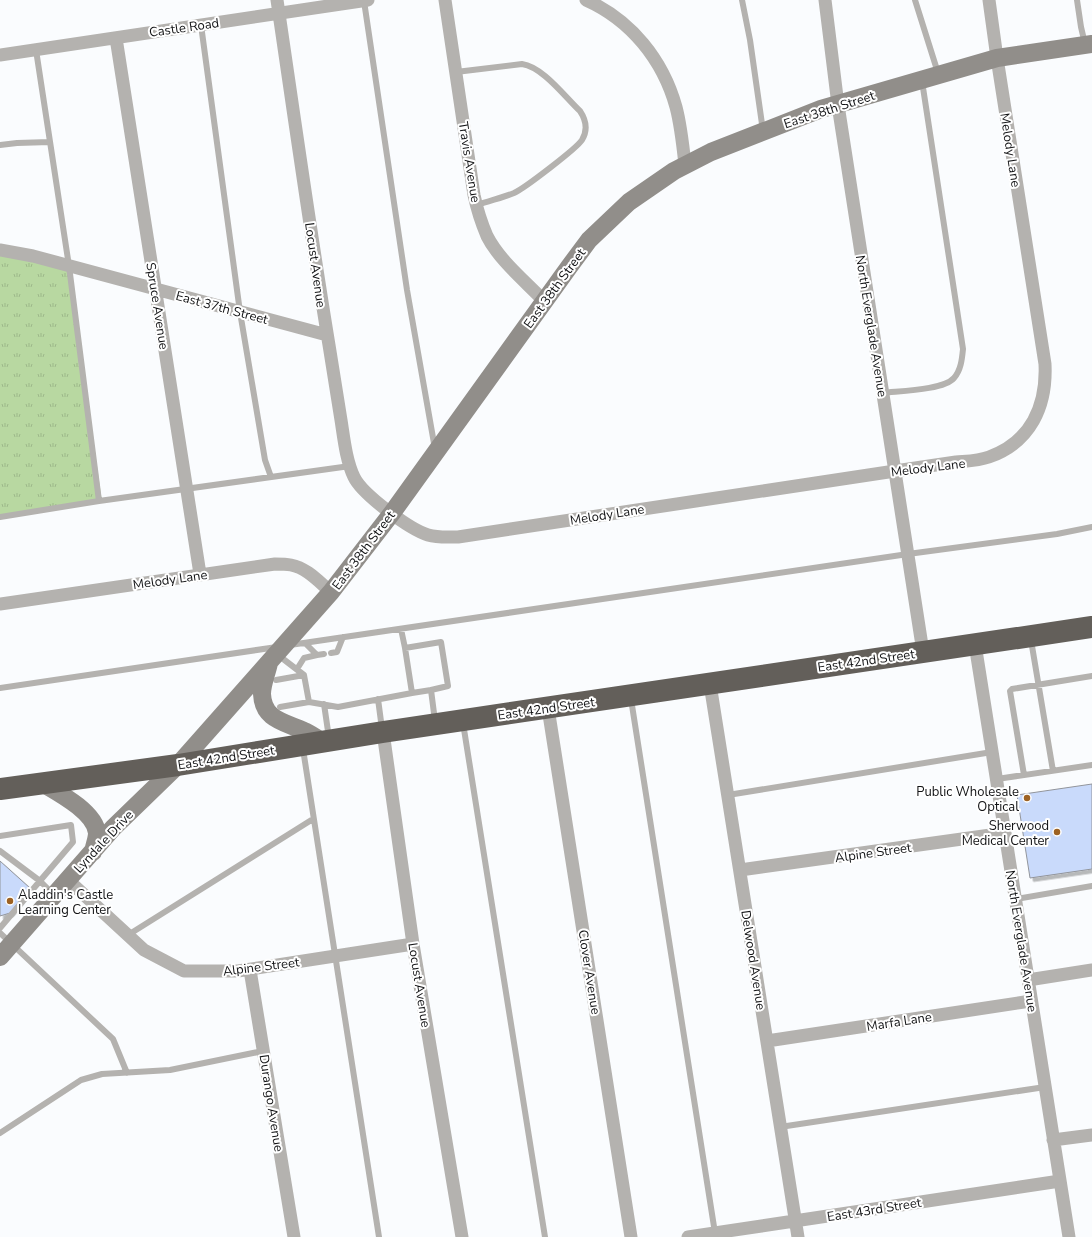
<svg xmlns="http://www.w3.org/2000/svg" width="1092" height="1237" font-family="'Nunito Sans',sans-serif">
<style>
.grass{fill:url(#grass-tufts)}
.building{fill:#c9dafb;stroke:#92959b;filter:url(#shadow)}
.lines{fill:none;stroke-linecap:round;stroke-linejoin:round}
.lane{stroke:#b4b2af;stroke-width:6}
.street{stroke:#b4b2af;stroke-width:13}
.secondary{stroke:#918e8a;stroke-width:18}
.highway{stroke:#635f5a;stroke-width:22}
.poi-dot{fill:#9d6223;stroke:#fff;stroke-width:1.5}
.labels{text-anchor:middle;stroke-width:4;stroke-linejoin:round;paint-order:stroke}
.street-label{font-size:13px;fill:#121315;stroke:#fff}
.poi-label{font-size:13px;fill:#121315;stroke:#fff;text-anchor:end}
</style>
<defs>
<pattern id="grass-tufts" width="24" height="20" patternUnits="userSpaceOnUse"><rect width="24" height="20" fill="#b8d8a1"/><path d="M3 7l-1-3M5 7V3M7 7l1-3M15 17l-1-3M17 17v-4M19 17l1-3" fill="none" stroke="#9db88a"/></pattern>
<filter id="shadow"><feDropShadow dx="3.5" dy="3.5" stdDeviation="0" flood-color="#0004"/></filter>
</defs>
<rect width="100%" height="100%" fill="#fafcfe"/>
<path class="grass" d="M 0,250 L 69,265 L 102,502 L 0,518 Z"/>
<path class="building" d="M 1092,784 L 1092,869 L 1030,878 L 1017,795 Z
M 0,861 L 30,888 L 10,913 L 0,916 Z"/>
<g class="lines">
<path class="lane" d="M 742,0 L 750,40 L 763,131
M 915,0 L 938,73
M 1077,0 L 1081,27 L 1085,44
M 364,1 L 407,290 L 435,449
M 201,25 L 240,312 L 265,460 L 271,477
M 36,50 L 69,266 L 99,501
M 456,72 L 522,64 C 543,67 565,97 580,111 C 586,120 588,130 582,140 C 577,148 525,188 514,193 C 502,198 489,201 476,205
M 0,145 L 17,143 L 50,142
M 883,393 C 899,391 944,390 954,378 C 961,370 962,359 963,349 L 922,81
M 0,517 L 99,501 L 350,466
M 401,629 L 405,648
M 1031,640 L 1053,771
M 305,643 L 317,655 L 324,654
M 290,645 L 908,554 L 1057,534 L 1092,527
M 331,653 L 337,652 L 343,637
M 278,655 L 304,675 L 309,702
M 297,669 L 304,658 L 317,655
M 276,680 L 304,675
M 0,688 L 277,647
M 412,693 L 431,690
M 378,699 L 382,729
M 631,699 L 715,1233
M 324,704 L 329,738
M 280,707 L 309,702 L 338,707 L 412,693 L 405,648 L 441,642 L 448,686 L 431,690 L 435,721
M 463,723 L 545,1237
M 303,749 L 379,1237
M 1024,775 L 1010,691 L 1012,689 L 1092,676
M 997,779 L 1092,765
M 728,795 L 992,752
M 0,836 L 71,825 L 73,842 L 0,928
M 0,851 L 40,881 L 53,894
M 1016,899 L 1092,886
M 0,933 L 113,1039 L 127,1073
M 128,935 L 313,819
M 780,1127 L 1045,1087
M 0,1133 L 81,1080 L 102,1074 L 170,1070 L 263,1051"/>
<path class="street" d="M 277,0 C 294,115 310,230 329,345 C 333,370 337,395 341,420 C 344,439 346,460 354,477 C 362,494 409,529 428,535 C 438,538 448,537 458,537 L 895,471 C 915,468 936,465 956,462 C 967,461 978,461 989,457 C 1031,442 1047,406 1045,364 L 997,58 L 989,0
M 445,0 L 474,195 C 477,209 481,222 487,236 C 499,260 525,281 544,301
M 586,0 C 631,20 663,60 676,107 C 681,126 683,146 685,165
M 825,0 L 838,105 L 923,652
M 116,38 L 200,574
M 0,55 L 368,0
M 0,250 L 33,256 L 327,335
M 0,604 L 275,564 C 280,564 286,564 291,565 C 307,568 319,582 331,592
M 975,644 L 1069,1237
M 710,684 L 798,1237
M 548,708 L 631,1237
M 383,732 L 413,944 L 462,1237
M 740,870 L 1005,833
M 68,880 L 144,950 L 184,971 L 238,971 L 413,944
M 250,970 L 294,1237
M 1028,980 L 1092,970
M 767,1041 L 1031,1001
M 1053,1140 L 1092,1135
M 688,1237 L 1060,1181"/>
<path class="secondary" d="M 269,663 C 267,673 262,684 262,694 C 263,720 285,722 304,731 C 310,733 316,738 323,742
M 42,783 C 59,793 95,812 97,833 C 97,839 94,846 93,852
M 0,957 L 113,828 L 178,765 L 331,592 L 392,513 L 569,267 L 589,240 L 629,202 L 674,171 L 711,152 L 821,109 L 997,58 L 1092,44"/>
<path class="highway" d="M 0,789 L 178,765 L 383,732 L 1092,627"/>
</g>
<g class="poi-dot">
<circle cx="1027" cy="798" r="4"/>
<circle cx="1057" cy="832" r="4"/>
<circle cx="10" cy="901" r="4"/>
</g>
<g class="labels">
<g class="street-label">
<text transform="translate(184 27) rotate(-8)" y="5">Castle Road</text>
<text transform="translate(829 109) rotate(-18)" y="5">East 38th Street</text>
<text transform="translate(1011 150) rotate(81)" y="5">Melody Lane</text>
<text transform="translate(470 162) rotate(81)" y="5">Travis Avenue</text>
<text transform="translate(316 265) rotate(82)" y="5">Locust Avenue</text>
<text transform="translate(554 288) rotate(-54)" y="5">East 38th Street</text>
<text transform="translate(158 306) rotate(81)" y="5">Spruce Avenue</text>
<text transform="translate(222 307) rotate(15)" y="5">East 37th Street</text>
<text transform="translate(872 326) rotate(81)" y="5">North Everglade Avenue</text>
<text transform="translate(928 467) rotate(-7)" y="5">Melody Lane</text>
<text transform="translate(607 514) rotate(-9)" y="5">Melody Lane</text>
<text transform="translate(363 550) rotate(-53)" y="5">East 38th Street</text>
<text transform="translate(170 579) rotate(-8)" y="5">Melody Lane</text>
<text transform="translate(866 660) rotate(-8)" y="5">East 42nd Street</text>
<text transform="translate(546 708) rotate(-8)" y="5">East 42nd Street</text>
<text transform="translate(226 757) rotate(-9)" y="5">East 42nd Street</text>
<text transform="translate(103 841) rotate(-47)" y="5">Lyndale Drive</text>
<text transform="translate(873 852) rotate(-8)" y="5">Alpine Street</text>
<text transform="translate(1022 941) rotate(81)" y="5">North Everglade Avenue</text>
<text transform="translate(754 960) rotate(81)" y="5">Delwood Avenue</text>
<text transform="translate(261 966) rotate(-7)" y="5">Alpine Street</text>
<text transform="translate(590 972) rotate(81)" y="5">Clover Avenue</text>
<text transform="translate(420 985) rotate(81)" y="5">Locust Avenue</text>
<text transform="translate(899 1021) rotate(-9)" y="5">Marfa Lane</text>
<text transform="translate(272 1103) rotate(81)" y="5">Durango Avenue</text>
<text transform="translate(874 1209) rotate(-9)" y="5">East 43rd Street</text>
</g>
<g class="poi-label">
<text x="1019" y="796">Public Wholesale<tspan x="1019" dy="15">Optical</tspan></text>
<text x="1049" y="830">Sherwood<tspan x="1049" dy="15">Medical Center</tspan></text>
<text x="18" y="899" text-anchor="start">Aladdin's Castle<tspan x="18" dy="15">Learning Center</tspan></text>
</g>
</g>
</svg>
